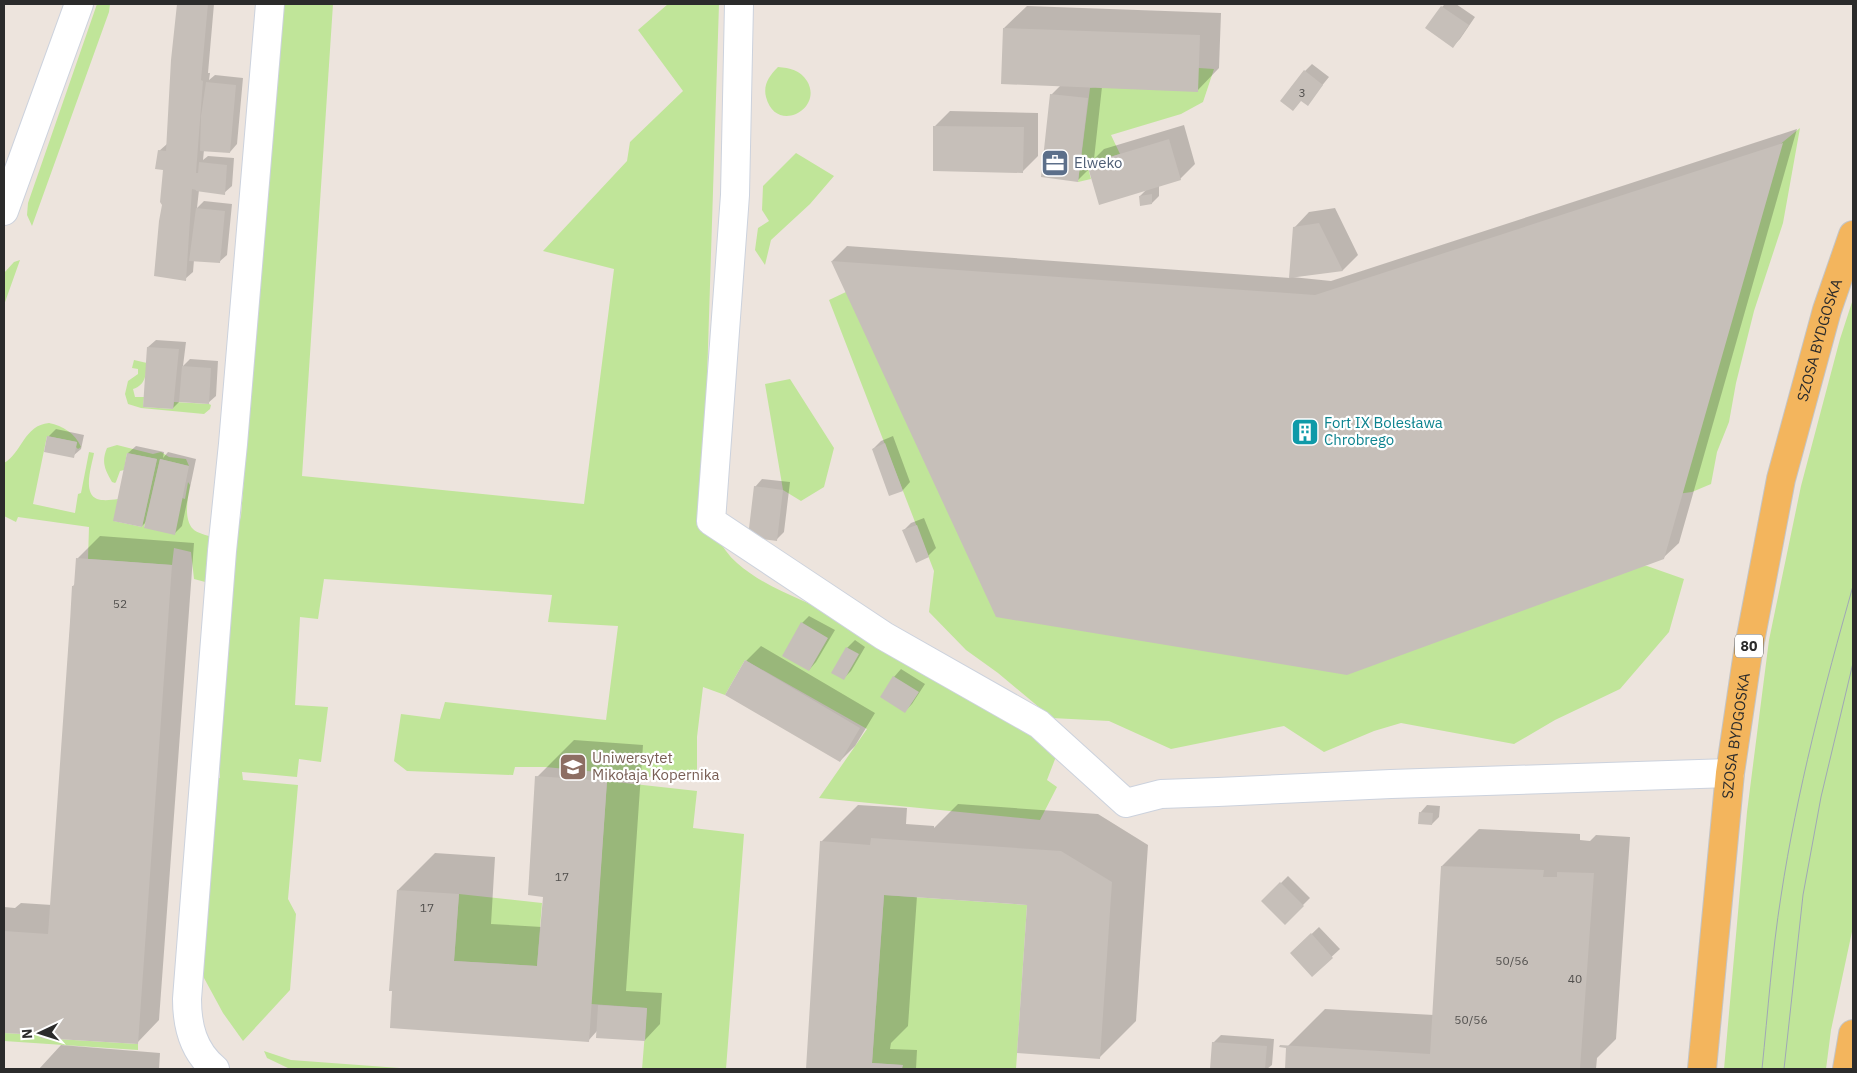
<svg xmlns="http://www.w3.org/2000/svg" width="1857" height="1073" font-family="'IBM Plex Sans',sans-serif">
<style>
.green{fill:#c0e599}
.shadow{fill:#0003}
.building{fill:#c6bfb9}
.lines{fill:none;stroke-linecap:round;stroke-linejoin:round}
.minor-casing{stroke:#ccd2dd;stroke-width:30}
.primary-casing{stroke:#c4c4c4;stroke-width:30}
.minor{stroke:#fff;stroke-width:28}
.primary{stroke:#f3b55d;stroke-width:28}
.tram{stroke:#a0a7b6;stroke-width:1}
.labels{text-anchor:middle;stroke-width:4.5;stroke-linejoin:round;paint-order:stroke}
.number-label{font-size:12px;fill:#52504e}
.shield{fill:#fff;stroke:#6b6b6b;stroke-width:1}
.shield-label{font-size:14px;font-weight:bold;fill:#2b2b2b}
.service-label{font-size:15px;fill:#4e5e75;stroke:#fff;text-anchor:start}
.street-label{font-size:15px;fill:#2b2b2b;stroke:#fff}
.culture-label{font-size:15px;fill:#0d838f;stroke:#fff;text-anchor:start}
.education-label{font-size:15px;fill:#785e54;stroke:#fff;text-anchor:start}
</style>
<rect width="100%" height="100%" fill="#ede4dd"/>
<path class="green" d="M 97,4 L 110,4 L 109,12 L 32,226 L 27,215 L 28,203 Z
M 281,4 L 333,4 L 302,476 L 584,504 L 614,269 L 543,251 L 627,161 L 630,142 L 683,91 L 638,30 L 668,4 L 719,4 L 703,504 C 711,525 719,547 737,563 C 766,589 809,601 843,620 C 911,659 977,701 1044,742 L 1057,754 L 1047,780 L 1057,787 L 1040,820 L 819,798 L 867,729 L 745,660 L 725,695 L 703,687 L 697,737 L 697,775 L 694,779 L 686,779 L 679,775 L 651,777 L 545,767 L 515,767 L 513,775 L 407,771 L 394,761 L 401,714 L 440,719 L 445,702 L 606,720 L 618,626 L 548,622 L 552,595 L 324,579 L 318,619 L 300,617 L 295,705 L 328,707 L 321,762 L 299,759 L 297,777 L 242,772 L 243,780 L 298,785 L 288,899 L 296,914 L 290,990 L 243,1041 L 223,1013 L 204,978 L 200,938 L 216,778 L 220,778 L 220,769 L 215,768 L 238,527 L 241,516 Z
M 778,67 C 790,68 800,70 807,81 C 824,109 776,135 766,97 C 763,85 769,76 778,67 Z
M 1199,68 L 1214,69 L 1203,102 L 1181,114 L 1111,135 L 1120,154 L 1087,164 L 1091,179 L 1078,182 L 1090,88 Z
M 1800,128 L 1783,223 L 1754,311 L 1736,383 L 1729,422 L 1717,452 L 1711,484 L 1692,492 L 1647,498 L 1750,169 Z
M 796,153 L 834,176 L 810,204 L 771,240 L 765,265 L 755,250 L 758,228 L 769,221 L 762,210 L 763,186 Z
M 20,260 L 4,305 L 4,273 L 14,262 Z
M 865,283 L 1571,569 L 1647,566 L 1684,579 L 1669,632 L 1620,689 L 1555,720 L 1514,744 L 1401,723 L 1374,731 L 1324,752 L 1284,726 L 1171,749 L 1109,721 L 1052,718 L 998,673 L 966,650 L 929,612 L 934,571 L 829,300 Z
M 1853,299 L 1853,927 L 1831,1030 L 1826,1069 L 1724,1069 L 1747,812 L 1769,640 L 1801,486 L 1840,339 Z
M 134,360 L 147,363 C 146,374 146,385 133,389 L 135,397 L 144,397 L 143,407 L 173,409 L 174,402 L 209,404 L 211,405 L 210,409 L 204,414 L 141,408 L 128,404 L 125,394 L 128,381 L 138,374 L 138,369 L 132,368 Z
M 790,379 L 834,448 L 824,487 L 801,501 L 783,490 L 765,384 Z
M 49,423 C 63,426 75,433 81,447 L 78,449 L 76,447 L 77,442 L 47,436 L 33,504 L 75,513 L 78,494 L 81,493 L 89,452 L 94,453 C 92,465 82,493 97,499 C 103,501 111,500 118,499 L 114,521 L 142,527 L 157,459 L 127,453 L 124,470 L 120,471 L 116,482 L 115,483 L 112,482 C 105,470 101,462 107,448 L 117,445 L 153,454 L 161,452 L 169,457 L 186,459 L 189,466 L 160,459 L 144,528 L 182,498 L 185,499 L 188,482 L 190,485 C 188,498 183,518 193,529 C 197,533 206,535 212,537 L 209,583 L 194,579 L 191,552 L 174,548 L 172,565 L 88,559 L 89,527 L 18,517 L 16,522 L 4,516 L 4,463 C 22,453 24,425 49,423 Z
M 607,781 L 697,791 L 693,828 L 744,834 L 726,1069 L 642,1069 L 647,1008 L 591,1004 Z
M 459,894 L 542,903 L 537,966 L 454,961 Z
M 884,895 L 1027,905 L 1016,1069 L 902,1069 L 902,1065 L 872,1063 Z
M 4,1033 L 41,1035 L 41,1038 L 138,1044 L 138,1050 L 4,1041 Z
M 264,1051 L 291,1060 L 413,1069 L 290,1069 L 267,1058 Z"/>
<path class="shadow" d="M 178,4 L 214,4 L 208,73 L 210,73 L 209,80 L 215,75 L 243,78 L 237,144 L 230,152 L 204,150 L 203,160 L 208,156 L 234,158 L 232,186 L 224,193 L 199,190 L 197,208 L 204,201 L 232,204 L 227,255 L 219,262 L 194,260 L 193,272 L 185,279 L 163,204 L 165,169 L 159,151 L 167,144 Z
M 1445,4 L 1456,4 L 1475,17 L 1460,39 L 1453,46 L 1442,7 Z
M 1027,6 L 1221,13 L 1219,68 L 1197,91 L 1102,87 L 1094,159 L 1104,149 L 1184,125 L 1195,164 L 1180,179 L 1159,186 L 1159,196 L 1152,203 L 1140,196 L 1147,189 L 1090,168 L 1078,180 L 1051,95 L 1061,85 L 1004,28 Z
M 1312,64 L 1329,77 L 1307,104 L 1305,71 Z
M 950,111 L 1038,113 L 1038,156 L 1023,171 L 935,126 Z
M 1797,129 L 1679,543 L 1663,558 L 997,616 L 832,261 L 847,246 L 1290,278 L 1294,228 L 1309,212 L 1335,208 L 1358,255 L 1343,270 L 1292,277 L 1331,281 Z
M 156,340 L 186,342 L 183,366 L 190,359 L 218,361 L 216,396 L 208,403 L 180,401 L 173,408 L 148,347 Z
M 56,429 L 84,435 L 81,449 L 73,456 L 48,437 Z
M 893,436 L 910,482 L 903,490 L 890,494 L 873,449 L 881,441 Z
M 136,446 L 164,452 L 163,458 L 168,452 L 196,459 L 182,526 L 175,533 L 147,521 L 142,526 L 115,520 L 128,453 Z
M 762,479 L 790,482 L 784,532 L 777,539 L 755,487 Z
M 924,518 L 936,548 L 928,556 L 903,531 L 911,523 Z
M 100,536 L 194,543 L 159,1020 L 137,1043 L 43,1032 L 40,1034 L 4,1032 L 4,907 L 15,908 L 21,903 L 52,905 L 73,586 L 76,583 L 78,558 Z
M 809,616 L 835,630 L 816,662 L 809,670 L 802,623 Z
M 855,640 L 865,647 L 851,671 L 843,679 L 847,648 Z
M 761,646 L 875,713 L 855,746 L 840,761 L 746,661 Z
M 901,669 L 925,684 L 912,704 L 905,711 L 894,677 Z
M 574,740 L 643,745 L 626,991 L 662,993 L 660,1024 L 645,1040 L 597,1031 L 588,1041 L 391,1027 L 398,890 L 435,853 L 495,857 L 491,924 L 542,927 L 544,895 L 537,777 Z
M 958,804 L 1098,814 L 1148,845 L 1136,1021 L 1099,1058 L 1028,904 L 917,896 L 908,1026 L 891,1043 L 890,1049 L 917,1050 L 916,1069 L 807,1069 L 821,842 L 858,805 L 907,808 L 906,824 L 934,826 L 934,828 Z
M 1427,805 L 1440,806 L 1439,817 L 1432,824 L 1420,813 Z
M 1479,829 L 1580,834 L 1580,840 L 1590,841 L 1596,835 L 1630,837 L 1616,1039 L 1597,1058 L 1596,1069 L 1286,1069 L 1288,1046 L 1325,1009 L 1434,1015 L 1442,866 Z
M 1288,876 L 1310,898 L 1285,923 L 1263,901 Z
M 1319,927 L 1340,949 L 1312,975 L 1299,946 Z
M 1221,1035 L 1274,1039 L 1272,1065 L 1267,1069 L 1212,1068 L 1213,1043 Z
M 61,1045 L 160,1053 L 159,1069 L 39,1069 Z"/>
<path class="building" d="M 177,4 L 208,4 L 201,80 L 203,81 L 196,173 L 198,173 L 199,162 L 227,165 L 225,195 L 196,191 L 196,190 L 192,189 L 186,281 L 154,276 L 159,221 L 162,205 L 160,202 L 163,170 L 155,169 L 158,150 L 166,151 L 171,60 Z
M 1441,6 L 1469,25 L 1453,48 L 1425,28 Z
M 1003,28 L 1200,35 L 1198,92 L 1001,84 Z
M 1304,70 L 1323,85 L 1308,106 L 1301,101 L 1293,111 L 1280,101 Z
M 206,82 L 236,85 L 230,153 L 200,151 L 201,116 Z
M 1050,94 L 1088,98 L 1078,182 L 1041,177 Z
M 933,126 L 1024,127 L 1023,173 L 933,171 Z
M 1169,139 L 1181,180 L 1099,205 L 1087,164 Z
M 1783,143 L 1664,559 L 1347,675 L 996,617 L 831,261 L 1315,295 Z
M 1152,194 L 1152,204 L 1140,206 L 1139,196 Z
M 196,208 L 225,211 L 220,263 L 189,261 Z
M 1319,223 L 1343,271 L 1289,278 L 1293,227 Z
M 147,347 L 179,349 L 173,409 L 143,407 Z
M 182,366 L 211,368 L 209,404 L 179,402 Z
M 47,436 L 77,442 L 74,458 L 44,452 Z
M 885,443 L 903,491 L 889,496 L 872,449 Z
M 127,453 L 157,459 L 142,527 L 113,521 Z
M 160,459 L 189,466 L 175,535 L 144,528 Z
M 754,486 L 783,490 L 777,541 L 748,537 Z
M 917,525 L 929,557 L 916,563 L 902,530 Z
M 76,558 L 172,565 L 138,1044 L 41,1038 L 41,1035 L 4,1033 L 4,931 L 48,934 L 70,622 L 72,586 L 74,586 Z
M 801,622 L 828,638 L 809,671 L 782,656 Z
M 846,647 L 859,654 L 844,680 L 831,673 Z
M 745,660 L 860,728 L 840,762 L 725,695 Z
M 893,676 L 919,692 L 905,713 L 880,697 Z
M 535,776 L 607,781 L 589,1042 L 390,1028 L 392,991 L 389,991 L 397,890 L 459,894 L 454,961 L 537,966 L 543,897 L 528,895 Z
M 1419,812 L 1433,813 L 1432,825 L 1418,824 Z
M 871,838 L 1061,851 L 1112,882 L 1100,1059 L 1017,1053 L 1027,905 L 884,895 L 872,1063 L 903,1065 L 902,1069 L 806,1069 L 820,841 L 870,845 Z
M 1441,866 L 1544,870 L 1543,877 L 1557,877 L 1557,872 L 1594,873 L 1580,1069 L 1285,1069 L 1286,1048 L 1279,1047 L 1280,1045 L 1430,1054 Z
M 1280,882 L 1304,906 L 1285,925 L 1261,901 Z
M 1311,933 L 1333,958 L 1312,977 L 1290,953 Z
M 598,1005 L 647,1008 L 645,1041 L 596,1038 Z
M 1212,1042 L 1267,1046 L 1265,1069 L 1210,1069 Z"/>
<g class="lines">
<g class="minor-casing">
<path id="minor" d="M 739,4 L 735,195 L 711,521 L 884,636 L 1039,724 L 1126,803 L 1161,794 L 1218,792 L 1391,784 L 1730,773
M 4,211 L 79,4
M 215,1069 C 193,1051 187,1026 187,999 L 222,551 L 233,444 L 270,4"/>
</g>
<g class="primary-casing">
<g id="primary">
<path id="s1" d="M 1702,1069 L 1730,773 L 1748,652 L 1781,479 L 1827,310 L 1853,235"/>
<path d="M 1847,1069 L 1853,1034"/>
</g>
</g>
<use href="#minor" class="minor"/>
<use href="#primary" class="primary"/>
<path class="tram" d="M 1762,1069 C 1768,1011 1772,953 1781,896 C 1797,791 1824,688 1853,586
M 1784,1069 L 1803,895 L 1821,797 L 1853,663"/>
</g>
<defs>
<g id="office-square" transform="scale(1.4375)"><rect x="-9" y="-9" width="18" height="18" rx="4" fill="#5c6f8a" stroke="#fff"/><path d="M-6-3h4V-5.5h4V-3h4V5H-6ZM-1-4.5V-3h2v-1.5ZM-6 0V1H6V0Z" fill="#fff"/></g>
<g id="building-square" transform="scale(1.4375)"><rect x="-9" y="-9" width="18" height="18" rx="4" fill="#0f9aa8" stroke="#fff"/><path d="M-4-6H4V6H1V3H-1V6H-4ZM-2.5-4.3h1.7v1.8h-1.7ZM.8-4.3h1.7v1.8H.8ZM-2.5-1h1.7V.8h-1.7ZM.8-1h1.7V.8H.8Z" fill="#fff"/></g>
<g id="university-square" transform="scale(1.4375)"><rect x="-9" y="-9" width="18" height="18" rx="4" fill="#8d6e63" stroke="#fff"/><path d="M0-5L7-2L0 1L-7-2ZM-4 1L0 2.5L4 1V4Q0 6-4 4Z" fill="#fff"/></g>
</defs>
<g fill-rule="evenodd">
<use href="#office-square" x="1055" y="163"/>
<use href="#building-square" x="1305" y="432"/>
<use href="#university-square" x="573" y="767"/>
</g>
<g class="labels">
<g class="number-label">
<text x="1302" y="97">3</text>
<text x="120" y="608">52</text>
<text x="562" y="881">17</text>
<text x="427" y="912">17</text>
<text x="1512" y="965">50/56</text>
<text x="1575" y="983">40</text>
<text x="1471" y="1024">50/56</text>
</g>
<rect class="shield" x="1735" y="634.5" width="28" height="23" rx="4"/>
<g class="shield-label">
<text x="1749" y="651">80</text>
</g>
<g class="service-label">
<text x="1074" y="168">Elweko</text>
</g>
<g class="street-label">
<text dy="5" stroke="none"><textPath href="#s1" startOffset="740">SZOSA BYDGOSKA</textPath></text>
<text dy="5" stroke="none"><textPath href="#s1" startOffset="335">SZOSA BYDGOSKA</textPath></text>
</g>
<g class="culture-label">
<text x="1324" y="428">Fort IX Bolesława<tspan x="1324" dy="17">Chrobrego</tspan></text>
</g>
<g class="education-label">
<text x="592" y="763">Uniwersytet<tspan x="592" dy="17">Mikołaja Kopernika</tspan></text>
</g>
</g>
<rect width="1857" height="1073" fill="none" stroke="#2b2b2b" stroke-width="10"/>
<g transform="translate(40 1033) rotate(266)" stroke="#ffffff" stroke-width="4" paint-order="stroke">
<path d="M0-4L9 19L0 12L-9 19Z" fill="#2b2b2b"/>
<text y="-8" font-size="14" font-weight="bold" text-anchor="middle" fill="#2b2b2b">N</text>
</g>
</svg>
